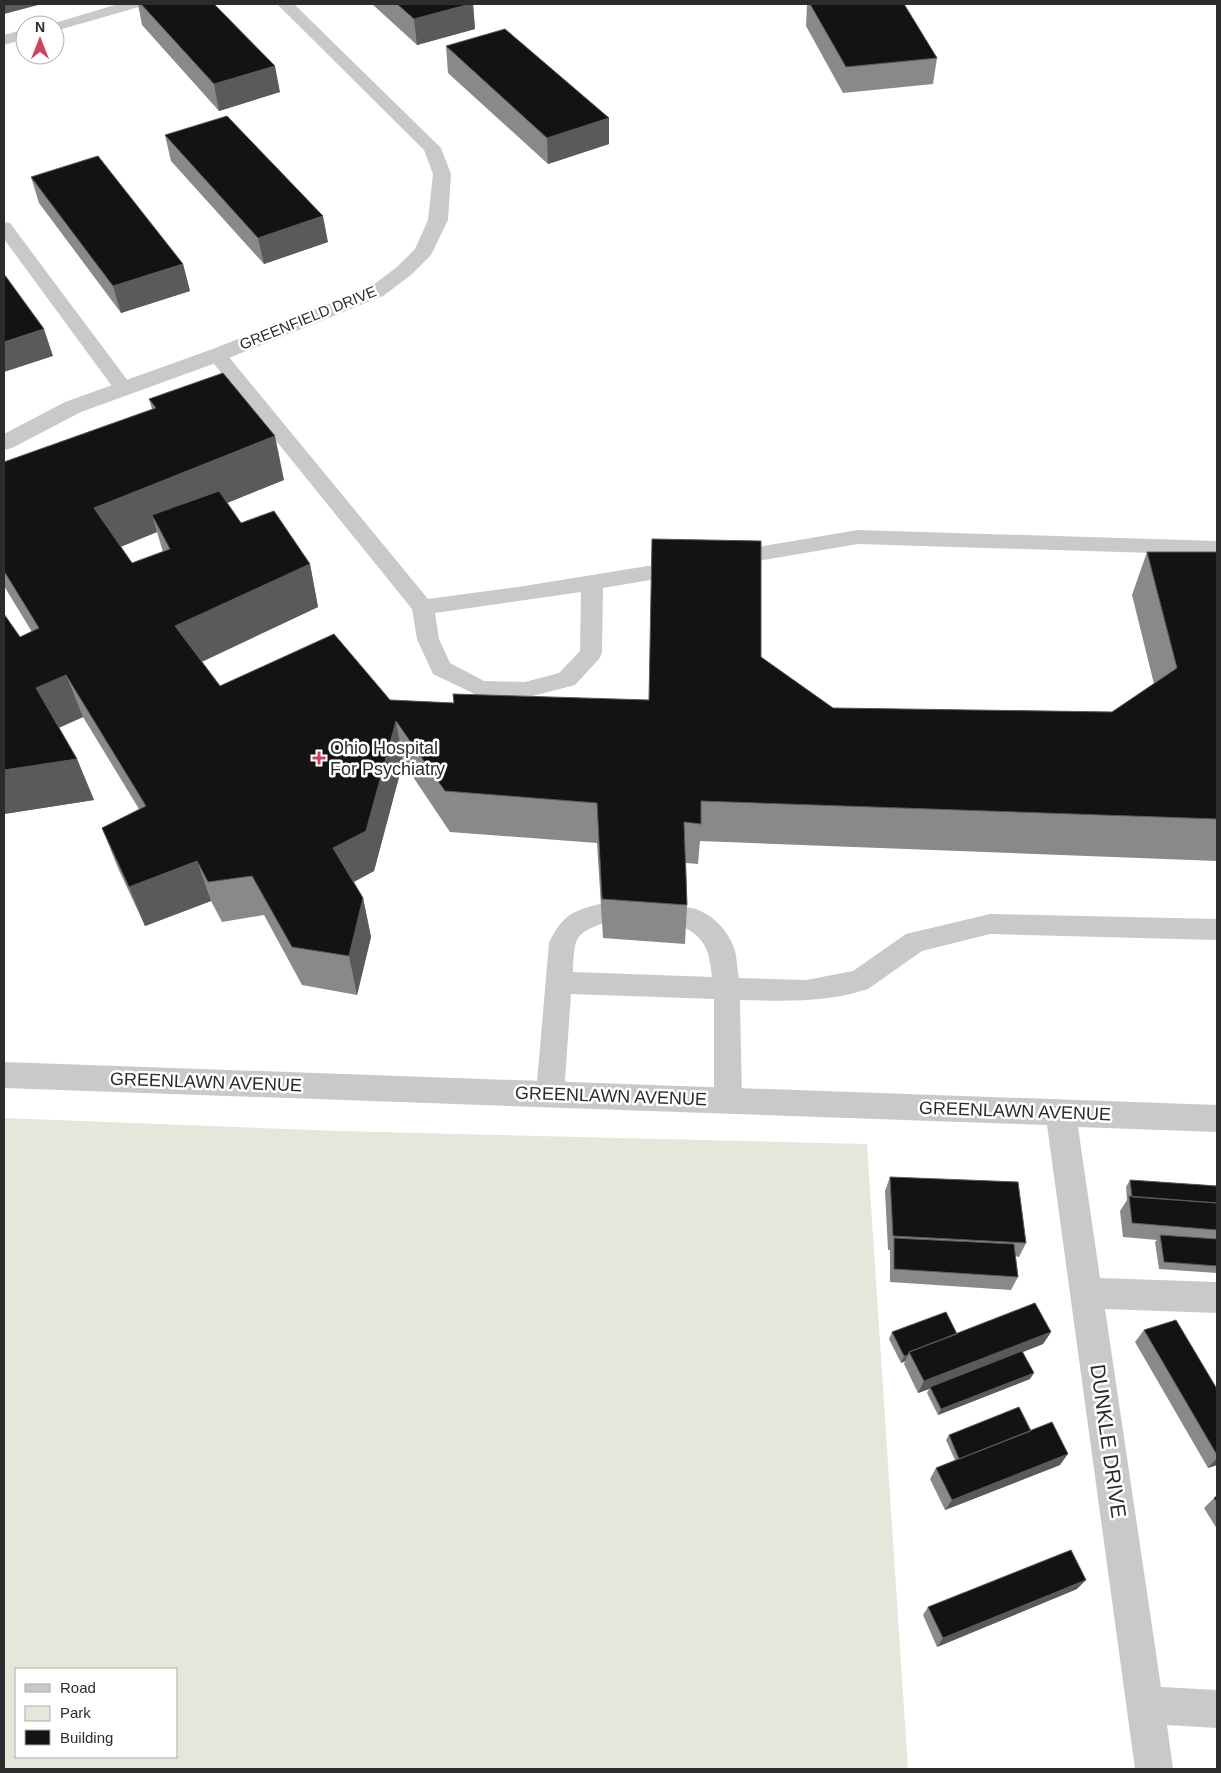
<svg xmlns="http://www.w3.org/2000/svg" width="1221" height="1773" font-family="Helvetica,sans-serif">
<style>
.green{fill:#e4e8db;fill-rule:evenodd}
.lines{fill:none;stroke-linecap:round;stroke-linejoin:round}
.service{fill:#c9c9c9;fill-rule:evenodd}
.minor{fill:#c9c9c9;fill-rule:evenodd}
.wall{fill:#898989;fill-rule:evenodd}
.shaded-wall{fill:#5a5a5a}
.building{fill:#131313;stroke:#5a5a5a}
.poi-dot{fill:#ce4261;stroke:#fff;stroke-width:2}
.labels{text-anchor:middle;stroke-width:5;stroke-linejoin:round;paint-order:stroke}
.far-street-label{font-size:15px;fill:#2c2c2c;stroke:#fff}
.poi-label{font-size:18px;fill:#2c2c2c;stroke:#fff;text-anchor:start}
.street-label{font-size:18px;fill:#2c2c2c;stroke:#fff}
.near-street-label{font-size:21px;fill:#2c2c2c;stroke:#fff}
</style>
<rect width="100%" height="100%" fill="#fff"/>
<path class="green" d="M 4,1118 L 340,1131 L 867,1144 L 908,1769 L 4,1769 ZM 16,1669 L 176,1669 L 176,1757 L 16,1757 Z"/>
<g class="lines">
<path class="service" d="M 118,4 L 142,4 L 139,7 L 55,31 L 55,25 L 48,25 Z
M 25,29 L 25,39 L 4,45 L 4,35 Z
M 4,222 L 10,223 L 131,385 L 134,389 L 131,393 L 124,395 L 117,393 L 4,239 Z
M 217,349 L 224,351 L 428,599 L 524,586 L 685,560 L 693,562 L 696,567 L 693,572 L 685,574 L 603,588 L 602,653 L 599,659 L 575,685 L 525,698 L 481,697 L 433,674 L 417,639 L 412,609 L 210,359 L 207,355 L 210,351 ZM 581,592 L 580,651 L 559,673 L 525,682 L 484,681 L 450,663 L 439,639 L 435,613 Z
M 858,530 L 1217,541 L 1217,555 L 858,544 L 729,566 L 721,564 L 718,559 L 721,554 L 729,552 Z
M 600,904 L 609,907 L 613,914 L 609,921 C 573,934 575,936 573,972 L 712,977 C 709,947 704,935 674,923 L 670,916 L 674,909 C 699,900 729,927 735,951 C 737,959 737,969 739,978 L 806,980 L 853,971 L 906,934 L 990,914 L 1217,919 L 1217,940 L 990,934 L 922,951 L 868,989 C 826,1003 784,1001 740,1000 L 742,1100 L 738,1109 L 728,1112 L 718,1109 L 714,1100 L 714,999 L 571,994 L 564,1094 L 560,1103 L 550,1106 L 540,1103 L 536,1094 L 549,943 C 562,916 571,911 600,904 Z"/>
<path class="minor" d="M 277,4 L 294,4 L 441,148 L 451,174 L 448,220 L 431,255 L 411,275 L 383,296 L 224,360 L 81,412 L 12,448 L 4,450 L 4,434 L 65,402 L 210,350 L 369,288 L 397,267 L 415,249 L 428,220 L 433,174 L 424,150 Z
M 4,1062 L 1217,1105 L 1217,1132 L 1078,1127 L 1100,1278 L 1217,1282 L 1217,1313 L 1105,1309 L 1161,1687 L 1217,1690 L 1217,1728 L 1167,1725 L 1173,1769 L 1135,1769 L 1047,1125 L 4,1088 Z"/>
</g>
<path class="wall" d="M 138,4 L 214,4 L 280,92 L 219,111 L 142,25 Z
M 372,4 L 473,4 L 475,29 L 417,45 Z
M 807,4 L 904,4 L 937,58 L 933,84 L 843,93 L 806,26 Z
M 446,46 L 609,118 L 609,144 L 548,164 L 448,73 Z
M 165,135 L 328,242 L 264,264 L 171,161 Z
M 31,177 L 183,264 L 190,291 L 121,313 L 39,203 Z
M 149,399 L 284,480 L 227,503 L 241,523 L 310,564 L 318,607 L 202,662 L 220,686 L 390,700 L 454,703 L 649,700 L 761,657 L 833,708 L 1112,712 L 1154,684 L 1132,595 L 1147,552 L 1217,552 L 1217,861 L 700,841 L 698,864 L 686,863 L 687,905 L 685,944 L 603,938 L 597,843 L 450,832 L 403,762 L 374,871 L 354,882 L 363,898 L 371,937 L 357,995 L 302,985 L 264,915 L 222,922 L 211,901 L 145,926 L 118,868 L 102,828 L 139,809 L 83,717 L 59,728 L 77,759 L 94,800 L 4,814 L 20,637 L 32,632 L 4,586 L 4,462 L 152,409 ZM 157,532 L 163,552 L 132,563 L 120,547 Z
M 890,1177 L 1026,1243 L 1019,1257 L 1015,1256 L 1018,1277 L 1011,1290 L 890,1282 L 890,1250 L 888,1250 L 885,1191 Z
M 1130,1180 L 1217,1186 L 1217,1273 L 1159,1269 L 1155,1242 L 1157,1240 L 1123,1237 L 1120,1211 L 1127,1200 L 1126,1187 Z
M 1144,1330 L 1217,1389 L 1217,1465 L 1208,1468 L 1135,1342 Z
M 892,1332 L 957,1334 L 1051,1332 L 1043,1344 L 1023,1352 L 1030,1379 L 938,1415 L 927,1393 L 929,1389 L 918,1393 L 904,1364 L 905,1361 L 901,1363 L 889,1339 Z
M 1031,1431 L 1060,1465 L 945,1510 L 930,1479 L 936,1468 L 955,1460 L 946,1440 L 949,1435 Z
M 1217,1496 L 1217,1529 L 1204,1508 L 1214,1498 Z
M 1077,1589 L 937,1647 L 923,1615 L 928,1607 Z"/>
<path class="shaded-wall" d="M 4,4 L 42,4 L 4,14 Z
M 470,4 L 473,4 L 475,29 L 417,45 L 414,19 Z
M 275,66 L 280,92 L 219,111 L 214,84 Z
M 609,118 L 609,144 L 548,164 L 547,138 Z
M 323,216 L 328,242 L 264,264 L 258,238 Z
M 183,264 L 190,291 L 121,313 L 113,286 Z
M 44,329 L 53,356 L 4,372 L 4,342 Z
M 275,436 L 284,480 L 160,530 L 152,515 L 157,532 L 108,552 L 94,508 Z
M 310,564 L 318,607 L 188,668 L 175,626 Z
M 66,675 L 83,717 L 53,730 L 36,688 Z
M 396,721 L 403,762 L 374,871 L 342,888 L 333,848 Z
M 77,759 L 94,800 L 4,814 L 4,770 Z
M 197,861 L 211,901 L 145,926 L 129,887 Z
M 363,898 L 371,937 L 357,995 L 349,956 Z
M 1051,1332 L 1043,1344 L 930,1389 L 930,1387 L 929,1389 L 918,1393 L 924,1381 Z
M 908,1355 L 905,1361 L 901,1363 L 904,1356 Z
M 1034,1373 L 1030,1379 L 938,1415 L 941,1409 Z
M 1068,1454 L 1060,1465 L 945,1510 L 952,1500 Z
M 1217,1458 L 1217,1465 L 1208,1468 Z
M 1086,1580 L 1077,1589 L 937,1647 L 943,1638 Z"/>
<path class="building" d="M 141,4 L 214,4 L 275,66 L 214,84 Z
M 397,4 L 470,4 L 414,19 Z
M 810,4 L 904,4 L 937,58 L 846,67 Z
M 505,29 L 609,118 L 547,138 L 446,46 Z
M 227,116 L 323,216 L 258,238 L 165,135 Z
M 98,156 L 183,264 L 113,286 L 31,177 Z
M 4,274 L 44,329 L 4,342 Z
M 223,373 L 275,436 L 94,508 L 132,563 L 170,549 L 152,515 L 219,491 L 241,523 L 274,511 L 310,564 L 175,626 L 220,686 L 334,634 L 390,700 L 454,703 L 453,694 L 649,700 L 652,539 L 761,541 L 761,657 L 833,708 L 1112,712 L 1177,668 L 1147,552 L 1217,552 L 1217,819 L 701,801 L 701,824 L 684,822 L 687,905 L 602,899 L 597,803 L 445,791 L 396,721 L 366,831 L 333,848 L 363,898 L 349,956 L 292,947 L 252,876 L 208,882 L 197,861 L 129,887 L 102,828 L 146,806 L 66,675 L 36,688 L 77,759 L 4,770 L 4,614 L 20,637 L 39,628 L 4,571 L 4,462 L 156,408 L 149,399 Z
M 890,1177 L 1018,1182 L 1026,1243 L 893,1236 Z
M 1130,1180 L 1217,1186 L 1217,1203 L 1132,1197 Z
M 1129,1196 L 1217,1203 L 1217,1230 L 1132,1223 Z
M 1160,1235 L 1217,1239 L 1217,1266 L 1164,1262 Z
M 894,1238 L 1014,1244 L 1018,1277 L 894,1269 Z
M 1035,1303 L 1051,1332 L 924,1381 L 909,1352 Z
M 946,1312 L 957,1334 L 909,1352 L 908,1355 L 904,1356 L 892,1332 Z
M 1176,1320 L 1217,1389 L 1217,1455 L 1144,1330 Z
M 1022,1351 L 1034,1373 L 941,1409 L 930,1387 Z
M 1019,1407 L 1031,1431 L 959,1459 L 949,1435 Z
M 1052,1422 L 1068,1454 L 952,1500 L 936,1468 Z
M 1217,1496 L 1217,1502 L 1214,1498 Z
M 1071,1550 L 1086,1580 L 943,1638 L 928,1607 Z"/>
<path class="poi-dot" d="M316.5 750.5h5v5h5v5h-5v5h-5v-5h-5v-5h5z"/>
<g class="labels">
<g class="far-street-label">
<text transform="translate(308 318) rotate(-22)" y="5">GREENFIELD DRIVE</text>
</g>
<g class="poi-label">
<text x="330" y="754">Ohio Hospital<tspan x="330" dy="21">For Psychiatry</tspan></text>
</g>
<g class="street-label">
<text transform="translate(206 1082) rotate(2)" y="6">GREENLAWN AVENUE</text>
<text transform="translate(611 1096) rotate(2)" y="6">GREENLAWN AVENUE</text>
<text transform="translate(1015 1111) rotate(2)" y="6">GREENLAWN AVENUE</text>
</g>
<g class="near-street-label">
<text transform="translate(1108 1441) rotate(82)" y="7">DUNKLE DRIVE</text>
</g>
</g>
<rect width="1221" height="1773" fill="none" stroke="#2c2c2c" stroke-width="10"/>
<rect x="15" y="1668" width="162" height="90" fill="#ffffff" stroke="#ababab"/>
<rect x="25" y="1684" width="25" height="8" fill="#c9c9c9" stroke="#ababab"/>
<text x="60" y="1693" font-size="15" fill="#2c2c2c">Road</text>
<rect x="25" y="1706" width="25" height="15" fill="#e4e8db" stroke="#ababab"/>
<text x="60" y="1718" font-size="15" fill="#2c2c2c">Park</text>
<rect x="25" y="1730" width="25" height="15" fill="#131313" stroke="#ababab"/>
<text x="60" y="1743" font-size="15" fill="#2c2c2c">Building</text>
<g transform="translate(40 40)"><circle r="24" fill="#ffffff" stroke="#ababab"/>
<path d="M0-4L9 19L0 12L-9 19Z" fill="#ce4261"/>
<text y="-8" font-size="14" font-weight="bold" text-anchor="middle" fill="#2c2c2c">N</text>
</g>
</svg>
